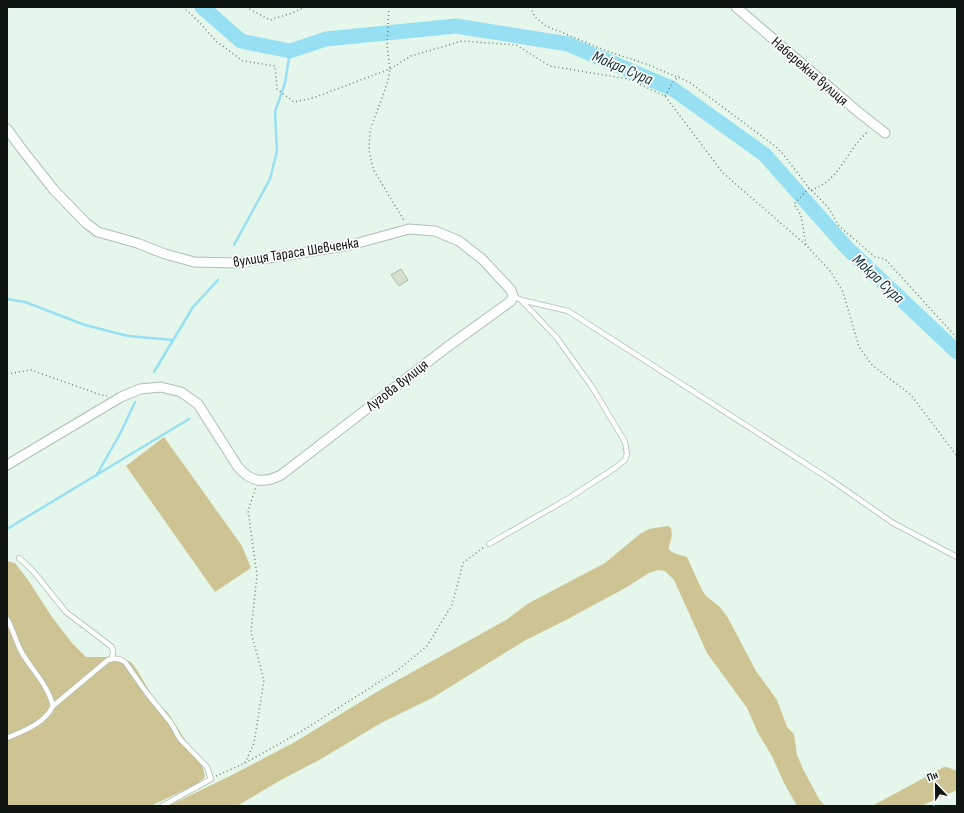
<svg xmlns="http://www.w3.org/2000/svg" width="964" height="813" font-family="'Sofia Sans Condensed',sans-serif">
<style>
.green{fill:#cec393}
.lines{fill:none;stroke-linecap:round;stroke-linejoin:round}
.stream{stroke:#97e0f3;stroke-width:2.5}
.river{stroke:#97e0f3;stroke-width:15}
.building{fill:#d6decd;stroke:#b0b8a7}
.lane-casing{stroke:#aebfb4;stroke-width:6}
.street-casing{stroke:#aebfb4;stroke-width:11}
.path{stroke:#758079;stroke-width:1.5;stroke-dasharray:1 3;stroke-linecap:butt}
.lane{stroke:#fff;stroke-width:4.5}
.street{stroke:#fff;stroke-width:9}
.labels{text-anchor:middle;stroke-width:3.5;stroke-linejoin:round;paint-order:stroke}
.street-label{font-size:15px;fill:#0e1410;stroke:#fff}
.water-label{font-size:16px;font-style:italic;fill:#0e313a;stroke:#fff}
</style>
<rect width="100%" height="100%" fill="#e5f7eb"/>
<path class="green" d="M 164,437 L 242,546 L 251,568 L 215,592 L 126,466 Z
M 668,526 L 671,528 C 676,547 655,549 687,557 L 702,590 L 706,596 L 720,607 L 728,618 L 756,671 L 777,700 L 787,727 L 794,734 L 797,755 L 804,771 L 819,799 L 825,806 L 797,806 L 784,783 L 772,756 L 758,733 L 747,708 L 707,653 L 674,580 L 665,571 L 658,570 L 649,573 L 627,587 L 566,620 L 526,640 L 432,698 L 381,723 L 321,759 L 279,781 L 237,806 L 168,806 L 230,776 L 295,742 L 380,690 L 506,620 L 529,603 L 605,563 L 640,534 L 649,529 Z
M 7,561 L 15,563 L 28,580 L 52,617 L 72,643 L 86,657 L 106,657 L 116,656 L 131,662 L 137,670 L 154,699 L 168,713 L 203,768 L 205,777 L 197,784 L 151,806 L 7,806 Z
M 944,767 L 947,767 L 957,771 L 957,790 L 921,806 L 872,806 Z"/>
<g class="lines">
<path class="stream" d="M 234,245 L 270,179 L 277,151 L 275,112 L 285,83 L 290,51
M 7,299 L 25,302 L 85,325 L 128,336 L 173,340
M 154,372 L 193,307 L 218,280
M 96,476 L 121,432 L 135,402
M 7,529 L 189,419"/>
<path class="river" d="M 202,7 L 241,41 L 290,51 L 326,39 L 456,26 L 568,44 L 673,89 L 765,155 L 847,248 L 957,352"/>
</g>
<path class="building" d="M 401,269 L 408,280 L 399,286 L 391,275 Z"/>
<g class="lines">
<g class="lane-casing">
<path id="lane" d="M 513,296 L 521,300 L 568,311 L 831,480 L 893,523 L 957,557
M 489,544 L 569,498 L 615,468 L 625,460 L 627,454 L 625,442 L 592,387 L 557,338 L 521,300
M 19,558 L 33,571 L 66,612 L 112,647 L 113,652 L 112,658
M 7,619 C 13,629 16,642 22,653 C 32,670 48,685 53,706
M 7,738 C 25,730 44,724 53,706 L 108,660 C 115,658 119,658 125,662 L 146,692 L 171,723 L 180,739 L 207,767 L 211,779 L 162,806"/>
</g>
<g class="street-casing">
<path id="street" d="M 736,7 L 857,111 L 885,133
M 7,129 L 21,148 L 54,190 L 86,223 L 98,232 L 137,243 L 165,254 L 194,262 L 237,263 L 351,245 L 409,229 L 435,231 L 459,241 L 482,259 L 511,290 L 513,296 L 511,301 L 446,348 L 281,475 C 263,484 251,482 238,467 L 198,404 L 181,392 L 161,387 L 140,389 L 121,397 L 7,465"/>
</g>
<path class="path" d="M 183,7 L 198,21 L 217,42 L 243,61 L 275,66 L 277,89 L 294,102 L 313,98 L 390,69 L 411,56 L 462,41 L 516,45 L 550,66 L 628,79 L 665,96 L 723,173 L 806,245
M 246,7 L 270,20 L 292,13 L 306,7
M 389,7 L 387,45 L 390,69 L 388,81 L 370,131 L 369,150 L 373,169 L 405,222
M 530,7 L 535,17 L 546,26 L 607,51 L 646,64 L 689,82 L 775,146 L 783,154 L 809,188 L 828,207 L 839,226 L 875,257 L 885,259 L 957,338
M 665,96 L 673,82 L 679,76
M 809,188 L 794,204 L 801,215 L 806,245 L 831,272 L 843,292 L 859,347 L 872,365 L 911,395 L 957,456
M 811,190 C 837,181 842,161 858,142 C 861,138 865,134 869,131
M 7,374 L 31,370 L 101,395 L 107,396
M 245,763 L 254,743 L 264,680 L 251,632 L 257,575 L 248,511 L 256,487
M 216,776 L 245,763 L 302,731 L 398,670 L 427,646 L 452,605 L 463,563 L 484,547"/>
<use href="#lane" class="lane"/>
<use href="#street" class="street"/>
</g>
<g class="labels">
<g class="street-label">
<text transform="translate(810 71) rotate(41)" y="5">Набережна вулиця</text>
<text transform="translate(296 252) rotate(-9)" y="5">вулиця Тараса Шевченка</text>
<text transform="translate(397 385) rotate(-38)" y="5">Лугова вулиця</text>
</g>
<g class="water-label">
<text transform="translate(623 67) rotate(23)" y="6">Мокра Сура</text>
<text transform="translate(879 278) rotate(43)" y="6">Мокра Сура</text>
</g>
</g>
<rect width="964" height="813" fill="none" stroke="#0e1410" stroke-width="16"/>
<g transform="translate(936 785) rotate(338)" stroke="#ffffff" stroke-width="3" paint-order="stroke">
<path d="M0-3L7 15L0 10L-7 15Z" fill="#0e1410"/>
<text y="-6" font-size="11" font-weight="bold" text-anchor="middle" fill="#0e1410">Пн</text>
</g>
</svg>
